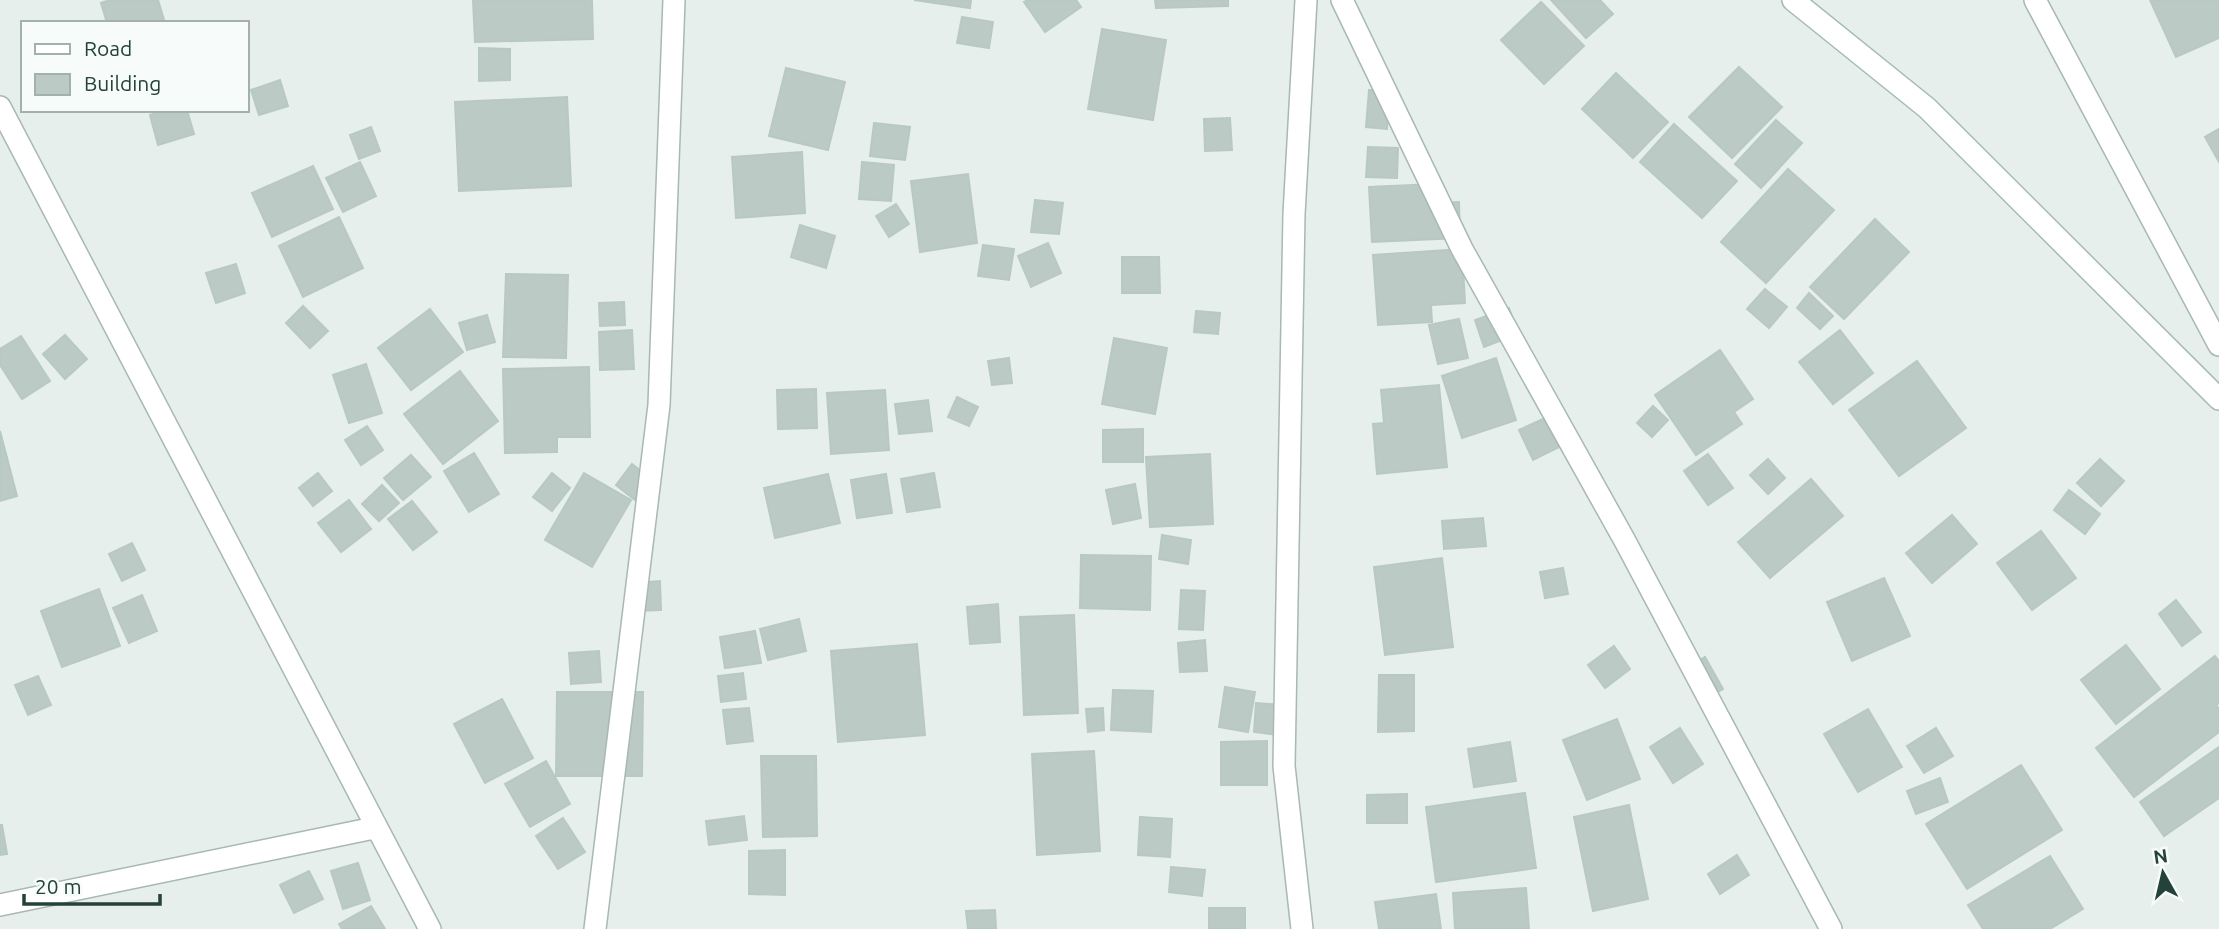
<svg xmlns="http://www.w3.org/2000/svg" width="2219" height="929" font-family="Ubuntu,sans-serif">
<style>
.building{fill:#bbcac4;stroke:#b8c9c2;stroke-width:2}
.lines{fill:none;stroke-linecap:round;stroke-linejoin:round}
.minor-casing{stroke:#a8b8b2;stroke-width:24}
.secondary-casing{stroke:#a4bbb3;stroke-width:24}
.minor{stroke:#fff;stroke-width:21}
.secondary{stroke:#fff;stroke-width:21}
</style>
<rect width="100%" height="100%" fill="#e6efeb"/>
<path class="building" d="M 110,0 L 158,0 L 165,23 L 107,23 L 101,3 Z
M 473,0 L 592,0 L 593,39 L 475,42 Z
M 914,0 L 971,0 L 970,8 Z
M 1028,0 L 1076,0 L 1081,7 L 1045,32 L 1024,2 Z
M 1155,0 L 1228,0 L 1228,6 L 1156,8 Z
M 1551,0 L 1600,0 L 1613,14 L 1586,38 Z
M 2150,0 L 2219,0 L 2219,38 L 2176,57 Z
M 1541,2 L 1584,46 L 1544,84 L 1501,40 Z
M 962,17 L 993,22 L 989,48 L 957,43 Z
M 1102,29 L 1166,40 L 1153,120 L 1088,109 Z
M 479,48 L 510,49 L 510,80 L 479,81 Z
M 1739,67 L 1782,107 L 1732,158 L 1689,117 Z
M 786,68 L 845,82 L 828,150 L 769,136 Z
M 1616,73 L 1668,122 L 1633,158 L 1582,109 Z
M 280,80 L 288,106 L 259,115 L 251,90 Z
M 1369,90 L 1389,91 L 1387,129 L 1366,127 Z
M 567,97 L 571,186 L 459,191 L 455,102 Z
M 167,110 L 187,110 L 194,134 L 158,145 L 150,115 Z
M 1230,118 L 1232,150 L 1205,151 L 1204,119 Z
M 1776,120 L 1802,143 L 1761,188 L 1735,164 Z
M 874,123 L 910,127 L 905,160 L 870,156 Z
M 1674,124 L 1737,181 L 1702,218 L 1640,162 Z
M 371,127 L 380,151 L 359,159 L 350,135 Z
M 2219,129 L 2219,162 L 2205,137 Z
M 1368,147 L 1398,148 L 1397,178 L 1366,177 Z
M 802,152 L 805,213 L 736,218 L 732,157 Z
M 360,162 L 376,196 L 343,212 L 326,178 Z
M 862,162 L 894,165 L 891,201 L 859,199 Z
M 313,166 L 333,209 L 272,237 L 252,193 Z
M 1788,169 L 1834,210 L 1766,283 L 1721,242 Z
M 968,174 L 977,243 L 920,252 L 911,181 Z
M 1436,184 L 1437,203 L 1459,202 L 1460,238 L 1372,242 L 1369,187 Z
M 1035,200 L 1063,203 L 1059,234 L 1031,232 Z
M 896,204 L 909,224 L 889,237 L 876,216 Z
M 339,217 L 363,268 L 303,297 L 279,246 Z
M 1875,219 L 1909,252 L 1844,319 L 1810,287 Z
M 800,225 L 835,236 L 826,268 L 791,257 Z
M 1048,243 L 1061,273 L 1031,287 L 1018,256 Z
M 983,245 L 1014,249 L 1009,280 L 978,276 Z
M 1462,249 L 1465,303 L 1431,305 L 1432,322 L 1378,325 L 1373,255 Z
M 1122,257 L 1159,257 L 1160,293 L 1122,293 Z
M 236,264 L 245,293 L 216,303 L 206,273 Z
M 506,274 L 568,275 L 566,358 L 503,357 Z
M 1765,289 L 1787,307 L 1769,328 L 1747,309 Z
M 1809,293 L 1833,316 L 1820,329 L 1797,308 Z
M 624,302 L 625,325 L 600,326 L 599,303 Z
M 303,306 L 328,331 L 310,348 L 286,323 Z
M 1509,308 L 1518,334 L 1484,347 L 1475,320 Z
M 430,309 L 463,352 L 411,390 L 378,348 Z
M 1196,311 L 1220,313 L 1218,334 L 1194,332 Z
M 487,315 L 495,342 L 467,350 L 459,323 Z
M 1459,319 L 1468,358 L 1438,364 L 1429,325 Z
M 632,330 L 634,369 L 600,370 L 599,332 Z
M 1840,330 L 1873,373 L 1833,404 L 1799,362 Z
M 65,335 L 87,359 L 65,379 L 43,354 Z
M 21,336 L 50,381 L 22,399 L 0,365 L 0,349 Z
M 1114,338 L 1167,348 L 1155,414 L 1102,404 Z
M 1720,350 L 1753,399 L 1734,412 L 1742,424 L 1696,455 L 1655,395 Z
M 1009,358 L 1012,383 L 992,385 L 988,361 Z
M 1496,358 L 1516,420 L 1462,438 L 1442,376 Z
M 1917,361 L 1966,428 L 1899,476 L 1849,410 Z
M 366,364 L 382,413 L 349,423 L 333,375 Z
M 589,367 L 590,437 L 557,437 L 557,452 L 505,453 L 503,369 Z
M 460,371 L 498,421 L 443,464 L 404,414 Z
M 1439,385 L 1447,467 L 1377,474 L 1373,424 L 1384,423 L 1381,390 Z
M 816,389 L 817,428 L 778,429 L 777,390 Z
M 885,390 L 889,450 L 831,454 L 827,393 Z
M 957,397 L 978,407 L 969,426 L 948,417 Z
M 928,400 L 932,431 L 899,434 L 895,404 Z
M 1653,406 L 1668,420 L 1652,437 L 1637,423 Z
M 1545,418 L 1559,447 L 1533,460 L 1519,430 Z
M 367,426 L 383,450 L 361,465 L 345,440 Z
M 1143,429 L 1143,462 L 1103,462 L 1103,430 Z
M 0,431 L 17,496 L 0,501 Z
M 474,453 L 499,494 L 469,512 L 444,471 Z
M 1210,454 L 1213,524 L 1150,527 L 1146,457 Z
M 1708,454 L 1733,488 L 1708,505 L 1684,471 Z
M 411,455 L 431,477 L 403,500 L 384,478 Z
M 1768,459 L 1785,478 L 1768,494 L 1750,475 Z
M 2100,459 L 2124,481 L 2101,506 L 2077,483 Z
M 632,464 L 651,479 L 635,500 L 616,485 Z
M 318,473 L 332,491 L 313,506 L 299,488 Z
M 552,473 L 570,488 L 552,511 L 533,497 Z
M 584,473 L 631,500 L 592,567 L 545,540 Z
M 934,473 L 940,507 L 907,512 L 901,479 Z
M 828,474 L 840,523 L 775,538 L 764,488 Z
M 886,474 L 892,513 L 857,518 L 851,480 Z
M 1811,479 L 1843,516 L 1770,578 L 1738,542 Z
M 1135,484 L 1141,518 L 1113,524 L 1106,490 Z
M 382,485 L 399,503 L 379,521 L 362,504 Z
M 2069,490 L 2100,514 L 2085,534 L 2054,510 Z
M 349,500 L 371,529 L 341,552 L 318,523 Z
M 412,501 L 437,532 L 413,550 L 388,519 Z
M 1952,515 L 1977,544 L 1932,583 L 1906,553 Z
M 1483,518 L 1486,546 L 1444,549 L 1442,521 Z
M 2041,531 L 2076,578 L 2032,610 L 1997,563 Z
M 1162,535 L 1191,540 L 1188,564 L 1159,559 Z
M 132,543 L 145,570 L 122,581 L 109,554 Z
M 1081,555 L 1151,556 L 1150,610 L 1080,608 Z
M 1442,558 L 1453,647 L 1385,655 L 1374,567 Z
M 1563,568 L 1568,594 L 1545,598 L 1540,572 Z
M 1884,578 L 1910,636 L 1852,661 L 1827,602 Z
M 660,581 L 661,610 L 637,611 L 635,583 Z
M 99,589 L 120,646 L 62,667 L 41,611 Z
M 1181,590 L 1205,591 L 1203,630 L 1179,629 Z
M 142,595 L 157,631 L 129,643 L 113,608 Z
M 2176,600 L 2201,632 L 2182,646 L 2159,614 Z
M 998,604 L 1000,642 L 970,644 L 967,607 Z
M 1074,615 L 1078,713 L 1024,715 L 1020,617 Z
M 799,619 L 806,651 L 768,660 L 760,629 Z
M 755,631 L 761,663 L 725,668 L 720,637 Z
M 1205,640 L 1207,671 L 1180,672 L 1178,643 Z
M 917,644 L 925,735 L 838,742 L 831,651 Z
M 2126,645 L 2160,689 L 2116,724 L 2081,680 Z
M 1614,646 L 1630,669 L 1605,688 L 1588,665 Z
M 599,651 L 601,682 L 571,684 L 569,653 Z
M 2215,656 L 2219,661 L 2219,703 L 2216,705 L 2219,709 L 2219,732 L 2134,797 L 2096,748 Z
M 1705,657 L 1723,689 L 1705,700 L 1687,668 Z
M 743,673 L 746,699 L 721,702 L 718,676 Z
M 1379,675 L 1414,675 L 1414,731 L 1378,732 Z
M 38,676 L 51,705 L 28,715 L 15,685 Z
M 1225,687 L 1255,692 L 1248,732 L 1219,727 Z
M 1113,690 L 1153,691 L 1151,732 L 1111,730 Z
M 557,692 L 643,692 L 642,776 L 556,776 Z
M 502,699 L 533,758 L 485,783 L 454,724 Z
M 1256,703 L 1281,705 L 1278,735 L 1254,732 Z
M 749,708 L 753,741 L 727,744 L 723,710 Z
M 1103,708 L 1104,730 L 1088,732 L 1086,709 Z
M 1868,709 L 1902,767 L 1858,792 L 1824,734 Z
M 1617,719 L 1640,779 L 1587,800 L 1563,740 Z
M 1680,728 L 1703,764 L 1673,783 L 1650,747 Z
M 1936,728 L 1953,756 L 1924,773 L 1907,746 Z
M 1267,741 L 1267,785 L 1221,785 L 1221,742 Z
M 1510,742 L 1516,781 L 1474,787 L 1468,749 Z
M 2219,747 L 2219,798 L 2164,836 L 2140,802 Z
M 1094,751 L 1100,851 L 1037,855 L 1032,754 Z
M 761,756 L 816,756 L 817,836 L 763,837 Z
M 546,761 L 570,804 L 530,827 L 505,784 Z
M 2021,765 L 2062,830 L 1967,889 L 1926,824 Z
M 1940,778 L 1948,802 L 1916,814 L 1907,791 Z
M 1525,793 L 1536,868 L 1436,882 L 1426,807 Z
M 1407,794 L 1407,823 L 1367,823 L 1367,795 Z
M 1629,805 L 1648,899 L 1593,911 L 1574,817 Z
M 744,816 L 747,840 L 709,845 L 706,821 Z
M 1140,817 L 1172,819 L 1170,857 L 1138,855 Z
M 563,818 L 585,852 L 558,869 L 536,836 Z
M 0,825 L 2,825 L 7,854 L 0,855 Z
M 785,850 L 785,895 L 749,894 L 749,851 Z
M 1737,855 L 1749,875 L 1720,894 L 1708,874 Z
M 2050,856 L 2083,909 L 2050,929 L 1983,929 L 1968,905 Z
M 358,863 L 370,900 L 343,909 L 331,871 Z
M 1171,867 L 1205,870 L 1202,896 L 1169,892 Z
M 309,871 L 323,899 L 294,913 L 280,885 Z
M 1526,888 L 1529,929 L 1455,929 L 1453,893 Z
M 1436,894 L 1441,929 L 1379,929 L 1375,902 Z
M 371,906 L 385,929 L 342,929 L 339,924 Z
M 1209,908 L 1245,908 L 1245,929 L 1209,929 Z
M 995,910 L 996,929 L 968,929 L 966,911 Z"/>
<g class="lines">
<g class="minor-casing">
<path id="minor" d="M 1342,0 L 1462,249 L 1625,541 L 1831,929
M 2035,0 L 2219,345
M 0,107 L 430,929
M 0,905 L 374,828
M 595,929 L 659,405 L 674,0
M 1302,929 L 1284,766 L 1294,214 L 1306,0"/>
</g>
<g class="secondary-casing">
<path id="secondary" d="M 1793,0 L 1927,108 L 2219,399"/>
</g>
<use href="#minor" class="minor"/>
<use href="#secondary" class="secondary"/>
</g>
<rect x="21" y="21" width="228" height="91" fill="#f7fbf9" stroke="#a3b1ad" stroke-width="2"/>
<rect x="35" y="44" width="35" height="10" fill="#ffffff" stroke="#a3b1ad" stroke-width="2"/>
<text x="84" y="56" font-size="21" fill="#24423a">Road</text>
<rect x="35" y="74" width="35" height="21" fill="#bbcac4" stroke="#a3b1ad" stroke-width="2"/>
<text x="84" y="91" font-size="21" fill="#24423a">Building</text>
<g transform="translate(2163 873) rotate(352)" stroke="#f7fbf9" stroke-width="5" paint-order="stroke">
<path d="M0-5L12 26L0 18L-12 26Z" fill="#24423a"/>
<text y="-10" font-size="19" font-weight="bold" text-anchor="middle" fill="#24423a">N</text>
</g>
<path d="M24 894v10h136v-10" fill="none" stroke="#24423a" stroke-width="3.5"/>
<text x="35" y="894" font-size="21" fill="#24423a" stroke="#f7fbf9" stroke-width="5" paint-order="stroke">20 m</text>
</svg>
